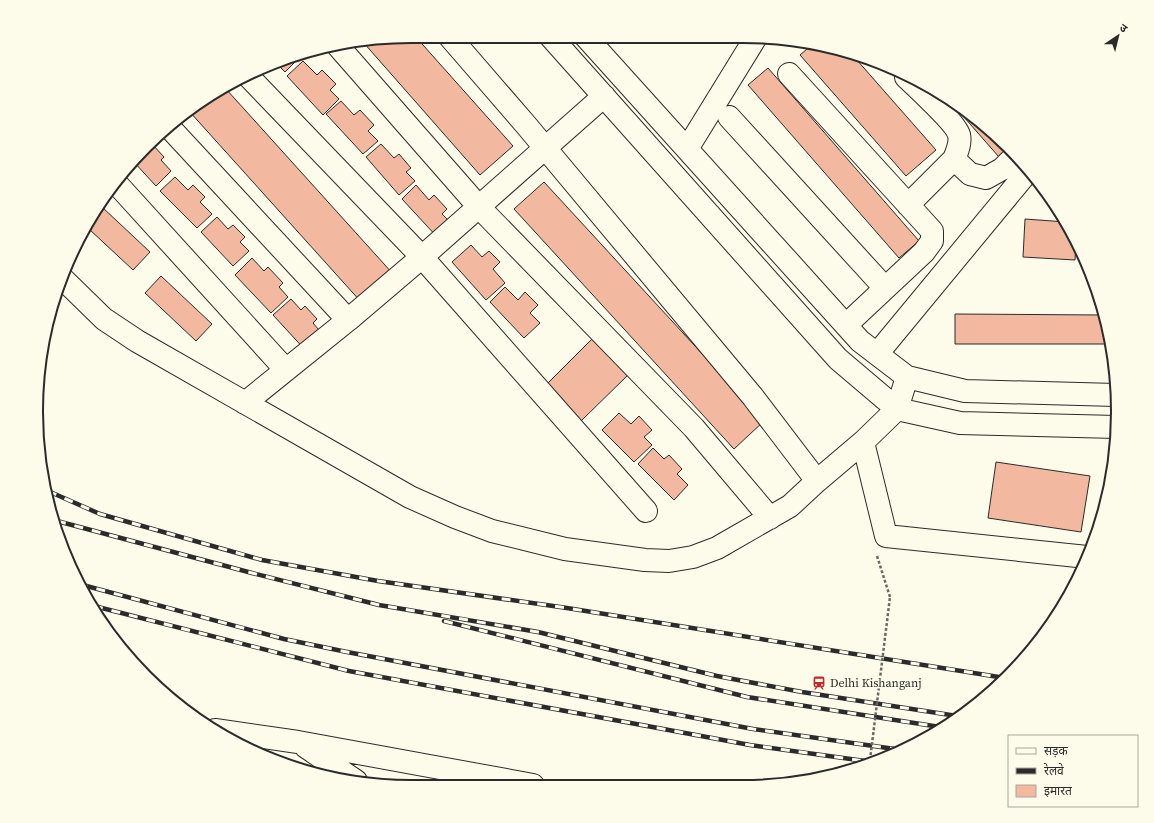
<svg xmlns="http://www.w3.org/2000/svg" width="1154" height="823" font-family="'Source Serif 4','Noto Sans Devanagari',serif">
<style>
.building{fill:#f2b8a0;stroke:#2b2b2b}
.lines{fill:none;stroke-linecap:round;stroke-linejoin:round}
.minor-casing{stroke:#2b2b2b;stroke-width:24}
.path{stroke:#6a6964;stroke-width:2.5;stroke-dasharray:3 2;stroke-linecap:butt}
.minor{stroke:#fdfbea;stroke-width:22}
.rail-casing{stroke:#2b2b2b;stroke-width:4.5}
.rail{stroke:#fdfbea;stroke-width:3;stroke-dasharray:9;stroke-linecap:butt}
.path-bridge{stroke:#6a6964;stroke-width:2.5;stroke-dasharray:3 2;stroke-linecap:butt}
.labels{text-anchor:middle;stroke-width:3;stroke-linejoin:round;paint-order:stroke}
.poi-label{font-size:12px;fill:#2b2b2b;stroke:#fdfbea;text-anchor:start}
.rim{fill:none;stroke:#2b2b2b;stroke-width:2}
</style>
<rect width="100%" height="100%" fill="#fdfbea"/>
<path class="building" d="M 415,36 L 513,146 L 480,175 L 363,42 Z
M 814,43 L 856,59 L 936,150 L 906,176 L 800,55 Z
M 302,55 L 285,72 L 278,65 Z
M 303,61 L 317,75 L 322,70 L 336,84 L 330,90 L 339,99 L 323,115 L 287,76 Z
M 768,68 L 919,241 L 899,258 L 748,85 Z
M 226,89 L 394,275 L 362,303 L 189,111 L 203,99 Z
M 341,101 L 354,115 L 360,110 L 374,125 L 368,131 L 378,141 L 363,154 L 326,114 Z
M 956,108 L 1007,150 L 999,157 Z
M 152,144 L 164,157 L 161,160 L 171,171 L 156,186 L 133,161 Z
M 381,144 L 394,158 L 399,154 L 411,168 L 406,172 L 415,181 L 399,195 L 366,157 Z
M 175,177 L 188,190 L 193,185 L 205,197 L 200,202 L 212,214 L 197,228 L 160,191 Z
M 544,182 L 764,421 L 734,449 L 514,209 Z
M 416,185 L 429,200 L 434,195 L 447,209 L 442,214 L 454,226 L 439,239 L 402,199 Z
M 102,207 L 150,252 L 133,270 L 89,229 Z
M 217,217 L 228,229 L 233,225 L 245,237 L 240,242 L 249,251 L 233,266 L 201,232 Z
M 1025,219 L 1066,222 L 1076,243 L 1075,260 L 1023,257 Z
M 471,245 L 482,257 L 489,251 L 500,262 L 493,269 L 505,283 L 486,300 L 452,262 Z
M 252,258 L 264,271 L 268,267 L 283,283 L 279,287 L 288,297 L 271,313 L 235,275 Z
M 161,276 L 212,324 L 196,341 L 145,293 Z
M 505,287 L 518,300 L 525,292 L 538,305 L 530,313 L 540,323 L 524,338 L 490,302 Z
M 291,299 L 301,310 L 305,306 L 317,319 L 313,323 L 325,337 L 308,353 L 273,315 Z
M 955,314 L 1104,315 L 1110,344 L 955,344 Z
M 594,337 L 630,373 L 580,422 L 545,386 Z
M 619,413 L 631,424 L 639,416 L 652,430 L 644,437 L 652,445 L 634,462 L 602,430 Z
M 653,448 L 664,459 L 669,455 L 682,469 L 677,474 L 688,485 L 674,500 L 638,464 Z
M 996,462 L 1090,476 L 1081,532 L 988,518 Z"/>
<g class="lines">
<g class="minor-casing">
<path id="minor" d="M 449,36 L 526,125 L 753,397 L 817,481
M 550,36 L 838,359 L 897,409 L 960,423 L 1117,427
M 585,36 L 860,341 L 907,377 L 965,391 L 1116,395
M 338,46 L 479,207 L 694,428 L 770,518
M 789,74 L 932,231 L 932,241 L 924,252 L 846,325
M 906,77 C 917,88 956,123 959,135 C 961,143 957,152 954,159 L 908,205
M 250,78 L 422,257 L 646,511
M 729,117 L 885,288
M 170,128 L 348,320
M 687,149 L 756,37
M 954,159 L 970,174 L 986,178 L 1002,169 L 1015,156
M 117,184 L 286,370
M 62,278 L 104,319 L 137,341 L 410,497 L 455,517 L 492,531 L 565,549 L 645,560 L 669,561 L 693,557 L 717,548 L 790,506 L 817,481 L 863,442 L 897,409 L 907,377
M 877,354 L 1029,170
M 245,403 L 348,320 L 422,257 L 604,96
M 863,442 L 886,536 L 1087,557
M 215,730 L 298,742 L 533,785
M 306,747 L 356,781"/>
</g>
<path class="path" d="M 877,556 L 890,597"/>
<use href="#minor" class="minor"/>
<g class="rail-casing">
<path id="rail" d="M 48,491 L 100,514 L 262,560 L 378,581 L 567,608 L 1005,678
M 57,521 L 252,573 L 379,605 L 538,632 L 717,676 L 802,692 L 957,716
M 79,584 L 284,639 L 347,652 L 753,729 L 902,750
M 94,606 L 349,671 L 750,745 L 865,761
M 444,621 L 747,697 L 940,727"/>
</g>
<use href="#rail" class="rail"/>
<path class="path-bridge" d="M 870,760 L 890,597"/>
</g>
<defs>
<g id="station-bare" transform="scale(1.08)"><path d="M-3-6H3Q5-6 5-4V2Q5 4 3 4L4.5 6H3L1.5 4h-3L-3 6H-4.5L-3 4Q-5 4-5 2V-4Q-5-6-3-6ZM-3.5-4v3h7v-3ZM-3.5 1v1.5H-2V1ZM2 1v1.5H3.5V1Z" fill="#c62828" stroke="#fdfbea" stroke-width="2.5" paint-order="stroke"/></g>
</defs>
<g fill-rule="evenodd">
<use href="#station-bare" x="819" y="683"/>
</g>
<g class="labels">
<g class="poi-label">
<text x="830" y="687">Delhi Kishanganj</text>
</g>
</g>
<path d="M0 0H1154V823H0ZM411 43H743A368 368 0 0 1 1111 411V412A368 368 0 0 1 743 780H411A368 368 0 0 1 43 412V411A368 368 0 0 1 411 43Z" fill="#fdfbea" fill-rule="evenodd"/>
<path class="rim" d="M411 43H743A368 368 0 0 1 1111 411V412A368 368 0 0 1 743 780H411A368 368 0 0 1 43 412V411A368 368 0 0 1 411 43Z"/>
<rect x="1008" y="735" width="130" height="72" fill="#fdfbea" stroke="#a9a89e"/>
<rect x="1016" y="748" width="20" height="6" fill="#fdfbea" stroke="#a9a89e"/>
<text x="1044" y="755" font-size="12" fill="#2b2b2b">सड़क</text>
<rect x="1016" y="768" width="20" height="6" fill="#2b2b2b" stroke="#a9a89e"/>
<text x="1044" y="775" font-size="12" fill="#2b2b2b">रेलवे</text>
<rect x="1016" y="785" width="20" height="12" fill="#f2b8a0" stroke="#a9a89e"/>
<text x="1044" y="795" font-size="12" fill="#2b2b2b">इमारत</text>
<g transform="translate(1118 36) rotate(35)" stroke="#fdfbea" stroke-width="3" paint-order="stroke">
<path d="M0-3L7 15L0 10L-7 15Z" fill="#2b2b2b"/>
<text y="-6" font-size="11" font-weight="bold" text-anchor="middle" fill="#2b2b2b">उ</text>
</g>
</svg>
